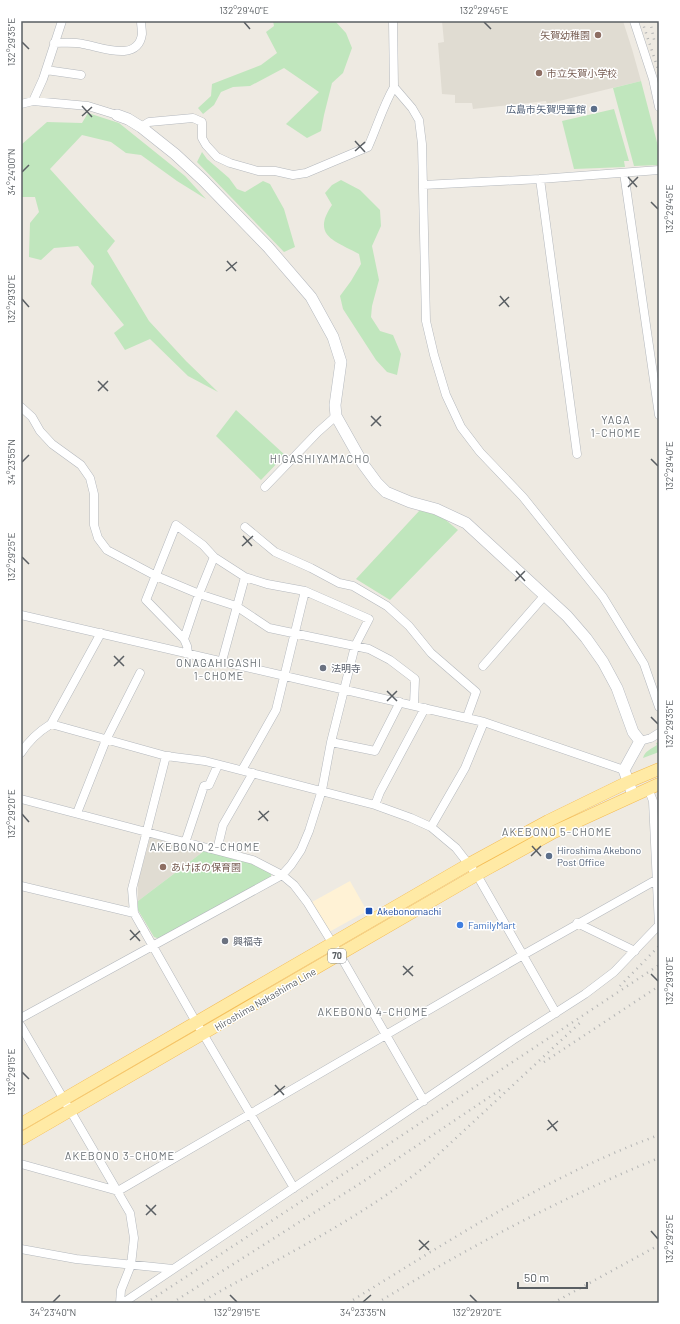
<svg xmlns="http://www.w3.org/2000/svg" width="680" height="1324" font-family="Barlow,'Noto Sans JP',sans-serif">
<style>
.commercial{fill:#fff2d5}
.education{fill:#e0dcd2}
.green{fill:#c0e6bd}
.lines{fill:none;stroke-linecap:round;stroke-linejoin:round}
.street-casing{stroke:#b4b8bd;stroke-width:9}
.secondary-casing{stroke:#b5b9bf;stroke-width:12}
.primary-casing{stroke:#f5bc53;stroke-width:13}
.street{stroke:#fff;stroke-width:8}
.secondary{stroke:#fff;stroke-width:11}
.primary{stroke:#ffeaa5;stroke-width:12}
.rail{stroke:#b3b4b4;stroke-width:2.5;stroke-dasharray:1 5;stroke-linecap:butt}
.ticks{fill:none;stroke:#5a5f63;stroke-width:1.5}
.education-dot{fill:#8d6e63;stroke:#fff;stroke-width:1.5}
.service-dot{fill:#5c6f8a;stroke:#fff;stroke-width:1.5}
.worship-dot{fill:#6b7280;stroke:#fff;stroke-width:1.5}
.transit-dot{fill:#1a4fb4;stroke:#fff;stroke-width:1.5}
.shop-dot{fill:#3f7fe0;stroke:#fff;stroke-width:1.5}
.labels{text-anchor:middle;stroke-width:3;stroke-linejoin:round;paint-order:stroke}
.shield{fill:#fff;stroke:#8c8f92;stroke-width:1}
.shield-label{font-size:9px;font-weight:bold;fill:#5a5f63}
.education-label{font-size:10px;fill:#785e54;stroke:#fff;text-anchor:start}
.service-label{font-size:10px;fill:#4e5e75;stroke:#fff;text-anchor:end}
.worship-label{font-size:10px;fill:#5b616d;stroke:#fff;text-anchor:start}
.transit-label{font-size:10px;fill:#164399;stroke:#fff;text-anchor:start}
.shop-label{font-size:10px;fill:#366cbe;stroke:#fff;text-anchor:start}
.street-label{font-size:10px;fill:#5a5f63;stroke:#fff}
.neighbourhood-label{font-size:11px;letter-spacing:1px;fill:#6b7175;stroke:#fff}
.neatline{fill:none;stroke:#5a5f63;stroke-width:1.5}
.ticks-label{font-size:10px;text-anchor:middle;fill:#5a5f63}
</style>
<rect width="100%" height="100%" fill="#eeeae2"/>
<path class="commercial" d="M 350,881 L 367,911 L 329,932 L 312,902 Z"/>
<path class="education" d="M 442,21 L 623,21 L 632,49 L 641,81 L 547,104 L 546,101 L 473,109 L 472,103 L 455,103 L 455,95 L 442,94 L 438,43 L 444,42 Z
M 152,837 L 204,851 L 138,901 L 138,882 L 150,838 Z"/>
<path class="green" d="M 273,21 L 335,21 L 346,33 L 352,48 L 343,73 L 332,83 L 324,115 L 321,131 L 307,138 L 286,124 L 319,92 L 284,68 L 250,86 L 233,87 L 221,92 L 214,105 L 203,114 L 198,108 L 211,96 L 212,84 L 261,65 L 277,53 L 266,32 L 274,26 Z
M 641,81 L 659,150 L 659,165 L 634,166 L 613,88 Z
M 614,109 L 629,161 L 624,161 L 625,167 L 574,169 L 562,121 Z
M 88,113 L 119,123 L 185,176 L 206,199 L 177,181 L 141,155 L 126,153 L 111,142 L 82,135 L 50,169 L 115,241 L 107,251 L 149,321 L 186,361 L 218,392 L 188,376 L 150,339 L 125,350 L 114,333 L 124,325 L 91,284 L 94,266 L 78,246 L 54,248 L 41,260 L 29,257 L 30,223 L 39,212 L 35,197 L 21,197 L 21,145 L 47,122 L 82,123 Z
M 202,152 L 207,159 L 229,178 L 237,189 L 245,192 L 263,181 L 270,184 L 284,209 L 295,247 L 284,252 L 197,162 Z
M 341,180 L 360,190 L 380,210 L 381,226 L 372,246 L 379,280 L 372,306 L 371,317 L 380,331 L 393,335 L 401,354 L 397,375 L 387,372 L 376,360 L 343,309 L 340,296 L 351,281 L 361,264 L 359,254 C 335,241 311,236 332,205 L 325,193 L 332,185 Z
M 236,410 L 285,455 L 261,480 L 216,436 Z
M 420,510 L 442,517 L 458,530 L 390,600 L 356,579 Z
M 659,742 L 659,752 L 643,758 C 645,751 651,749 657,745 L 656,743 Z
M 204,851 L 253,864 L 271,873 L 271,877 L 160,939 L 154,937 L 138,910 L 138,901 Z"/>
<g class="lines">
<g class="street-casing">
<path id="street" d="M 393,21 L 394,87 L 412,108 L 419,120 L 422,144 L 426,321 L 434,355 L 446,395 L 461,427 L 480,452 L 523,497 L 603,597 L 644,664 L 659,707
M 634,21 L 653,79 L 659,107
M 54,43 C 64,43 74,42 83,44 C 101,47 138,63 142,34 C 142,30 141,25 141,21
M 46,70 L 81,75
M 33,101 L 43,79 L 62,21
M 21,104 L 33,101 L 88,106 L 117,115
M 141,127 L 149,122 L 193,118 L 202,122 L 202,138 L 206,145 L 217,157 L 230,163 L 258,171 L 275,171 L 293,175 L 306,173 L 368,147 C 377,127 383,106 394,87
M 624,173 L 659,415
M 540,179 L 577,454
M 423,185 L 540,179 L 659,170
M 21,407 L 32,417 L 40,431 L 52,444 L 81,465 L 90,478 L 94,494 L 94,525 L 98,538 L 107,550 L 156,576 L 199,594 L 236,606 L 269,628 L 369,649 L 390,660 L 415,679 L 414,705
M 265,487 L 318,432 L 336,416
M 245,527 L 275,552 L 311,568 L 339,583 L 353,586 L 387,606 L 409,626 L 431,653 L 476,692 L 467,717
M 21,615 L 484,722 L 624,770
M 184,639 L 199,594 L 214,557
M 222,661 L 245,577
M 483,666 L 545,595
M 51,724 L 166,756 L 205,761 L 375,805 L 411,818 L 431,827 L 456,848 L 477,875 L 556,1013
M 640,741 L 651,738 L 659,733
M 331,742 L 375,751 L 400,702
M 21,753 C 29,740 38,732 51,724 L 101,633
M 169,756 L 166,756 L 132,889 L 134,913 L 192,1015 L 294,1188
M 242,770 L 276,710 L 305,591
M 648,788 L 653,801 L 659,926
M 21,799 L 253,860 L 282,875 L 294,885 L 307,902 L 344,962 L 424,1101
M 375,805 L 380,792 L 425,708
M 77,813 L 106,740 L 140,673
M 431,827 L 465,768 L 484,722
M 185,843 L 204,786 L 209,785 L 218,765
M 217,850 L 223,825 L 253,773
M 21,886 L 134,913
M 577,923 L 635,951
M 21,1018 L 282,875 L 291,865 L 301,850 L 309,831 L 322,790 L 331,742 L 355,646 L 369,619 L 305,591 L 267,584 L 245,577 L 214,557 L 203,545 L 176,525 L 146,600 L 184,639 L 187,646 L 188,653
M 21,1026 L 130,1213 L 134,1238 L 131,1265 L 121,1290 L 120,1303
M 21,1164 L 118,1191 L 523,955 L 656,880 L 659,880
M 21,1249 L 76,1259 L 173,1269
M 123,1303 L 513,1040 L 585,994 L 614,972 L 659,925"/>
</g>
<g class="secondary-casing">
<path id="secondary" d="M 117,115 L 128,119 L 141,127 L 175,154 L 203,180 L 268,247 L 311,297 L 333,337 L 341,362 L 335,405 L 336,416 L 363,464 L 377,483 L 386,492 L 410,502 L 436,509 L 466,523 L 567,616 L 586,638 L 603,662 L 617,688 L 633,732 L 640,741 L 624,770 L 633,795"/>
</g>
<g class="primary-casing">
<path id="primary" d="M 21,1124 L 469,864 L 548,821 L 628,782 L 659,769
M 21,1139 L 485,870 L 554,832 L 659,784"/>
</g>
<use href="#street" class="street"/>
<use href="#secondary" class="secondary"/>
<use href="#primary" class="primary"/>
<path class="rail" d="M 642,21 L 659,72
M 650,21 L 655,44
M 620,986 L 659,946
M 544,1062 L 659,986
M 146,1303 L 357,1165 L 659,965
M 172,1303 L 364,1181 L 500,1090
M 199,1303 C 277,1259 359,1220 428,1164 L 583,1020
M 348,1303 C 449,1241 547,1176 659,1135
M 377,1303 C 467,1248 561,1198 659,1158
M 553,1303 L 659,1245"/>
</g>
<path class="ticks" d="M 244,22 L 250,29M 484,22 L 491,29M 22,42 L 29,49M 82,106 L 92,117M 82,116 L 92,107M 355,141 L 365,152M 355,151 L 365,142M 22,172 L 29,165M 628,177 L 637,187M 628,187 L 638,177M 651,202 L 658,209M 227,261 L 236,271M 226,271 L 237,262M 500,296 L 509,307M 22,299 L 29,307M 499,306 L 509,297M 98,381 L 108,391M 98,391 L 108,381M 371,416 L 381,426M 371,426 L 381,416M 651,459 L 658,466M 22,462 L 29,455M 243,536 L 252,546M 242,546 L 253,536M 22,557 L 29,564M 516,571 L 525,581M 515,581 L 525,571M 114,656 L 124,666M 114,666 L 124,656M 387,691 L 397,701M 387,701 L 397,691M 651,717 L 658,724M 259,811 L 268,821M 22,814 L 29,822M 258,820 L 269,811M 532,846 L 541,856M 531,856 L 541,846M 130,930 L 140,941M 130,940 L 140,931M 403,966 L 413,976M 651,974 L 658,981M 403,975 L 413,966M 22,1072 L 29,1079M 275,1085 L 284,1095M 274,1095 L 285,1086M 548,1120 L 557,1131M 547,1130 L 558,1121M 146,1205 L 156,1215M 146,1215 L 156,1205M 651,1231 L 658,1239M 419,1240 L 429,1250M 419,1250 L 429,1241M 230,1295 L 237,1302M 470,1295 L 477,1302M 53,1302 L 60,1295M 363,1302 L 371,1295"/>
<g class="education-dot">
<circle cx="598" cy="35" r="4"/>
<circle cx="539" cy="73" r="4"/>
<circle cx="163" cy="867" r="4"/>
</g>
<g class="service-dot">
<circle cx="594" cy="109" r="4"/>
<circle cx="549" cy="856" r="4"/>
</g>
<g class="worship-dot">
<circle cx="323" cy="668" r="4"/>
<circle cx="225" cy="941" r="4"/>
</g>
<rect class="transit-dot" x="365" y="907" width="8" height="8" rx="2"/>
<circle class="shop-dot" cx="460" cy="925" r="4"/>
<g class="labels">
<rect class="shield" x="328" y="949" width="18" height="14" rx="3"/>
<g class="shield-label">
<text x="337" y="959">70</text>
</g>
<g class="education-label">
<text x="590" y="39" text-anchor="end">矢賀幼稚園</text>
<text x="547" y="77">市立矢賀小学校</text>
<text x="171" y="871">あけぼの保育園</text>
</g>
<g class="service-label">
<text x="586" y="113">広島市矢賀児童館</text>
<text x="557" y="854" text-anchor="start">Hiroshima Akebono<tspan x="557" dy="12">Post Office</tspan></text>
</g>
<g class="worship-label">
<text x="331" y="672">法明寺</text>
<text x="233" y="945">興福寺</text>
</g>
<g class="transit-label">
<text x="377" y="915">Akebonomachi</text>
</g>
<g class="shop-label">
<text x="468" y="929">FamilyMart</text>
</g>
<g class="street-label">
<text transform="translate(265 999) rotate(-30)" y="4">Hiroshima Nakashima Line</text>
</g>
<g class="neighbourhood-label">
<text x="616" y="424">YAGA<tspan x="616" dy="13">1-CHOME</tspan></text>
<text x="320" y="463">HIGASHIYAMACHO</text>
<text x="219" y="667">ONAGAHIGASHI<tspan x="219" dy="13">1-CHOME</tspan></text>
<text x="557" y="836">AKEBONO 5-CHOME</text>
<text x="205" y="851">AKEBONO 2-CHOME</text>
<text x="373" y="1016">AKEBONO 4-CHOME</text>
<text x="120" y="1160">AKEBONO 3-CHOME</text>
</g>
</g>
<rect width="680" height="1324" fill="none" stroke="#ffffff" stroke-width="44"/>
<path d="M518 1282v6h69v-6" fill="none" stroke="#5a5f63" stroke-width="2"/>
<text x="524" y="1282" font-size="12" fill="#5a5f63" stroke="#ffffff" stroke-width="3" paint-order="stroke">50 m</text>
<rect x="22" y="22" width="636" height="1280" class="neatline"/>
<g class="ticks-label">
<text x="244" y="14">132°29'40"E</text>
<text x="484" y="14">132°29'45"E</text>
<text transform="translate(11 42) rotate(-90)" y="4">132°29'35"E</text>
<text transform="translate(11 172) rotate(-90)" y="4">34°24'00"N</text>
<text transform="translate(669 209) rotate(-90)" y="4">132°29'45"E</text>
<text transform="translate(11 299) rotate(-90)" y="4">132°29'30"E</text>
<text transform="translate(11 462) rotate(-90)" y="4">34°23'55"N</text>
<text transform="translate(669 466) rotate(-90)" y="4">132°29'40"E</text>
<text transform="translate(11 557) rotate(-90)" y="4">132°29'25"E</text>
<text transform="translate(669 724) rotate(-90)" y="4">132°29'35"E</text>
<text transform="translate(11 814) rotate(-90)" y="4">132°29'20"E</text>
<text transform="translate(669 981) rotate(-90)" y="4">132°29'30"E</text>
<text transform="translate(11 1072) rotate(-90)" y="4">132°29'15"E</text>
<text transform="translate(669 1239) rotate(-90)" y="4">132°29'25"E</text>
<text x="53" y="1316">34°23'40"N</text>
<text x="237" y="1316">132°29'15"E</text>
<text x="363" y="1316">34°23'35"N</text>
<text x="477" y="1316">132°29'20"E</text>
</g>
</svg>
